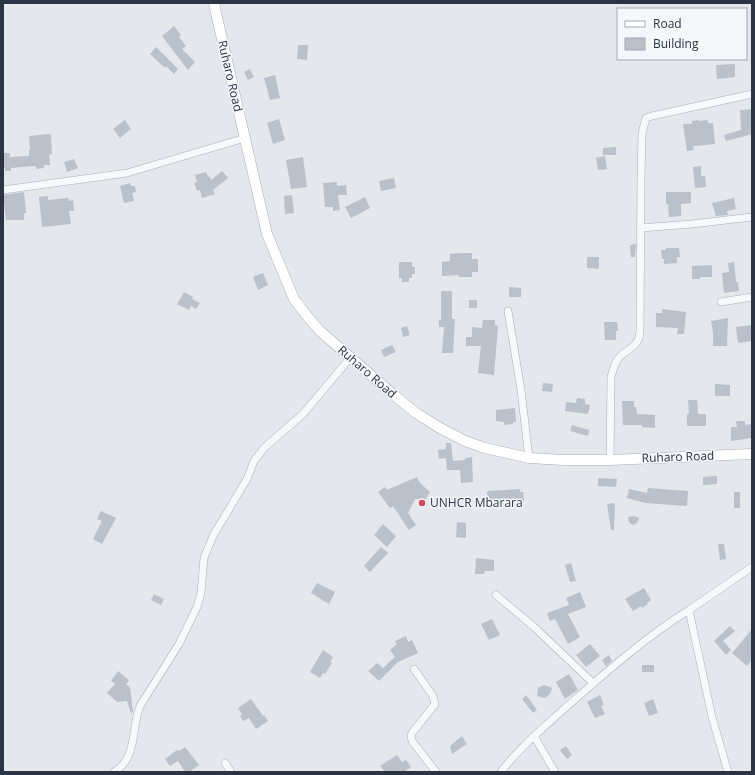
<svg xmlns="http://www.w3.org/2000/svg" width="755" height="775" font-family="'Open Sans',sans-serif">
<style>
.building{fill:#bbc0ca}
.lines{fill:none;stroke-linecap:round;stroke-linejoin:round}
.street-casing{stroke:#a9aeb7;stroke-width:8}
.secondary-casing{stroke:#a9aeb7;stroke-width:11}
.street{stroke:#f7f8fa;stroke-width:7}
.secondary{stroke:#fff;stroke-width:10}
.poi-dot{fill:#d1495b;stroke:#f4f6f9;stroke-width:1.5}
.labels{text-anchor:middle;stroke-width:3;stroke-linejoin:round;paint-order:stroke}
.street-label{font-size:12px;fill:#2b3445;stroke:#f4f6f9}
.poi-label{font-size:12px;fill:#2b3445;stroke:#f4f6f9;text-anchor:start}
</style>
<rect width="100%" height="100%" fill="#e4e7ec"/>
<path class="building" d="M 174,26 L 181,35 L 179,37 L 186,46 L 182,49 L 195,62 L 188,70 L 162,36 Z
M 298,45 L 308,45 L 307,60 L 297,59 Z
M 156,47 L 178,69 L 174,74 L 166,66 L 165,68 L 150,54 Z
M 735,64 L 735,77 L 717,79 L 716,65 Z
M 250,69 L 254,77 L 248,80 L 244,72 Z
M 275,75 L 280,98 L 270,100 L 264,78 Z
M 752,109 L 752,134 L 726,141 L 724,135 L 741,130 L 740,110 Z
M 279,119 L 285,140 L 273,144 L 267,123 Z
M 125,120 L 131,129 L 120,138 L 113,129 Z
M 699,120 L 699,121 L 708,120 L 708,123 L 713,123 L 715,144 L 693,146 L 694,150 L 687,151 L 683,124 L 692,124 L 692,121 Z
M 51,134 L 52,154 L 49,155 L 50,165 L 44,165 L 44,168 L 36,169 L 36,166 L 11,168 L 11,171 L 5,171 L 5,168 L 3,168 L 3,153 L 10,153 L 10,157 L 29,156 L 29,150 L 30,150 L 29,136 Z
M 616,147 L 616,155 L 603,155 L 603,148 Z
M 605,156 L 607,169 L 598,170 L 596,158 Z
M 303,157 L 307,187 L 291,189 L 286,160 Z
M 74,159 L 78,168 L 67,172 L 64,162 Z
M 701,166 L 701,176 L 705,176 L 706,187 L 695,188 L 693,167 Z
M 222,171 L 228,178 L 213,190 L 215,194 L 202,198 L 200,190 L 197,191 L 194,183 L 197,182 L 195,175 L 206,172 L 208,177 L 210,176 L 211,180 Z
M 394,178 L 396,188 L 381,191 L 379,181 Z
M 337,182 L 337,186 L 346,185 L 347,195 L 338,195 L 340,210 L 333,211 L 333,207 L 325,207 L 323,183 Z
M 130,183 L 131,186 L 135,186 L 136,192 L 132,193 L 134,201 L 124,203 L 120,186 Z
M 24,192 L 26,213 L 24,213 L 24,220 L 6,220 L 3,195 Z
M 666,192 L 691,192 L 691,203 L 681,204 L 681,216 L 669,217 L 668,204 L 666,204 Z
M 292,195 L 294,213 L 285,214 L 284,196 Z
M 48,196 L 48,200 L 68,198 L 69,201 L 73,200 L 74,211 L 69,211 L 71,224 L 42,227 L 39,197 Z
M 365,197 L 370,208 L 351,218 L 345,207 Z
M 734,198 L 736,209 L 727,211 L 728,215 L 716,216 L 712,203 Z
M 636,244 L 635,257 L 631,257 L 630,245 Z
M 666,248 L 679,248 L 680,257 L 677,257 L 677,263 L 664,264 L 664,259 L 662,259 L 661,250 L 666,250 Z
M 458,253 L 472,253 L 472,259 L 478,259 L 478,272 L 472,272 L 472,277 L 458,277 L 459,275 L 442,276 L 442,262 L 450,261 L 450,254 Z
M 587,257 L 599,257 L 599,269 L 587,268 Z
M 399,262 L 412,262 L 412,267 L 415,267 L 415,274 L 412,274 L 412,278 L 409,278 L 409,282 L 402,282 L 402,278 L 399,278 Z
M 734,262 L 736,282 L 738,282 L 739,291 L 724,293 L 722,273 L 729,272 L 728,263 Z
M 712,265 L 712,277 L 700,277 L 700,279 L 692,279 L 692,266 Z
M 263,273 L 268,285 L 258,290 L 253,277 Z
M 509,287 L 521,288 L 521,297 L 509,297 Z
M 441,291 L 452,291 L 452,319 L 455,319 L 453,353 L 442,353 L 444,327 L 439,327 L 439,320 L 441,320 Z
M 184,292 L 193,297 L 192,299 L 200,303 L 196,309 L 191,306 L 189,310 L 177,304 Z
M 469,300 L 477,300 L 477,308 L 469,308 Z
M 662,309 L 686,312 L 684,334 L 677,334 L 678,328 L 656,327 L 656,313 L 662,313 Z
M 728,318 L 727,346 L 713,346 L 713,332 L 711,321 Z
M 483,320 L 495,320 L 495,325 L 498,326 L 494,375 L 478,373 L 481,346 L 466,346 L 466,337 L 472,337 L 472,327 L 482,328 Z
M 604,322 L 617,322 L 618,331 L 616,331 L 616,340 L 605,340 Z
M 752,325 L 752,341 L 738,343 L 736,327 Z
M 407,326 L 410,335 L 403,337 L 401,328 Z
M 392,345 L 396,352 L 384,357 L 381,350 Z
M 543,383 L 553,384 L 552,392 L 542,391 Z
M 715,384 L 730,385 L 730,396 L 715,396 Z
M 577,398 L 585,399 L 585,404 L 590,405 L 588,414 L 565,411 L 566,402 L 576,403 Z
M 688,400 L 697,400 L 698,414 L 706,414 L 706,426 L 687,426 L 687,414 L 689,414 Z
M 622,401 L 634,401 L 634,407 L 636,407 L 637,414 L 655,415 L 655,428 L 642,427 L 642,425 L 623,425 Z
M 515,408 L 516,422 L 513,422 L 513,424 L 504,425 L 504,422 L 496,421 L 496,410 Z
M 736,421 L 745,421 L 745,425 L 751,424 L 752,438 L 731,441 L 731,427 L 737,427 Z
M 572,425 L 589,430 L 588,436 L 570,431 Z
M 446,443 L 451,443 L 453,461 L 465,460 L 465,458 L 472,457 L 473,482 L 461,483 L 460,470 L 447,470 L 446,458 L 439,459 L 438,450 L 446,449 Z
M 717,476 L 717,484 L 703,485 L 703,477 Z
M 417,477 L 420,483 L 430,492 L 426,499 L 415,499 L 408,513 L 416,525 L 409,530 L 393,506 L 390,508 L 378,492 L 385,487 L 387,490 Z
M 598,478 L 617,479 L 616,487 L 598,486 Z
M 648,488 L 688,491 L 687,506 L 645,503 L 627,498 L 629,489 L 647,493 Z
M 520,489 L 520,492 L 523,492 L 524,501 L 507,502 L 506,499 L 487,500 L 487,492 L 488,491 Z
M 734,492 L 740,492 L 740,508 L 734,508 Z
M 614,503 L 615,505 L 614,530 L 611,530 L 607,504 Z
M 101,511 L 116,518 L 102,544 L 93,539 L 102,521 L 97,519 Z
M 634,516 L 639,518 L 637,523 L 633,525 L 629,522 L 628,517 Z
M 457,522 L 466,523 L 466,538 L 456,537 Z
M 383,524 L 396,536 L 387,547 L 374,535 Z
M 718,544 L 724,544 L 726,559 L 720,560 Z
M 381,547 L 388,553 L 370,572 L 364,566 Z
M 476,558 L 494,560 L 494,571 L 485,571 L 484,574 L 475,574 Z
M 571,563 L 576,581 L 570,582 L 565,565 Z
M 317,583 L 335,592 L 329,604 L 311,593 Z
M 644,588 L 651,600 L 647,603 L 648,604 L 642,608 L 641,606 L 633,611 L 625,599 Z
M 580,592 L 586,607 L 568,614 L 580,637 L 568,644 L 555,619 L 550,621 L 547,613 L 569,605 L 566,598 Z
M 154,594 L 164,599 L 161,605 L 151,600 Z
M 492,619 L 500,635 L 489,640 L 481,624 Z
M 730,626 L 735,631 L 723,641 L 731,650 L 726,655 L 714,641 Z
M 752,629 L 752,660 L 747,666 L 732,653 Z
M 406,636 L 408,642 L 412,640 L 418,653 L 398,662 L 379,681 L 368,671 L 377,663 L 383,668 L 395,657 L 390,650 L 397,644 L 395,641 Z
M 590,644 L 600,656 L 586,667 L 576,655 Z
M 323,650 L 333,657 L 330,662 L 332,663 L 325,674 L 323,673 L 320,678 L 310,672 Z
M 609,655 L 612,661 L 606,666 L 602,660 Z
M 642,665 L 654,665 L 654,672 L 642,672 Z
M 118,671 L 129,680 L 126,684 L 130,687 L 133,712 L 131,713 L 127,701 L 117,702 L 107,693 L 115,684 L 111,681 Z
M 569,674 L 578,690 L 565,699 L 556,682 Z
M 544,685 L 552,688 L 550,694 L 545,698 L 537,696 L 538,688 Z
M 526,695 L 537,710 L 533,713 L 522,699 Z
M 600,695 L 604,705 L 601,706 L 605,714 L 595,718 L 587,702 Z
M 251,699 L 263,716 L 264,715 L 268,721 L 256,729 L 249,718 L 243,721 L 240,716 L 242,714 L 238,708 Z
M 653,699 L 658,713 L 649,716 L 644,703 Z
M 462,736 L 467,744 L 452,754 L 450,746 Z
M 566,746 L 572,755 L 567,759 L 560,750 Z
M 185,747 L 199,765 L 189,772 L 185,772 L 178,761 L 170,766 L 165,759 L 177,750 L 179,751 Z
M 397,755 L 402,762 L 406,760 L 411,767 L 404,772 L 385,772 L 380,766 Z"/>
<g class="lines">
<g class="street-casing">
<path id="street" d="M 3,190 L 127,173 L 245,138
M 640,228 L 692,224 L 752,217
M 721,302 L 752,297
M 508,311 L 521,390 L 529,458
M 610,460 L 611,377 C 613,371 614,364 618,359 C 626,348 638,349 640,333 L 641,178 L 642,133 L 646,118 L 652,116 L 752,94
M 496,595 L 533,626 L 593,683
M 414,669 L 433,696 L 435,704 L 412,733 L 411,736 L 412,741 L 436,772
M 534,736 L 555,772
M 225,763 L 231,772
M 114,772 C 138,758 131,728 140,706 L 179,644 L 197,607 L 201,593 L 204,558 L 213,536 L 247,479 L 254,461 L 265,447 L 303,414 L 350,358
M 501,772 C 519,748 542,729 564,709 C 604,674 644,638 689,610
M 728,772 L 712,717 L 689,610 L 752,567"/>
</g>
<g class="secondary-casing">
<path id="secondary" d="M 214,3 L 216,13 L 267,234 L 294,299 L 307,316 L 320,331 L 395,396 L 416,413 L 440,428 L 465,441 L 485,448 L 529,458 L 564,460 L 610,460 L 752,454"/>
</g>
<use href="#street" class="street"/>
<use href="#secondary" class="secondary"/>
</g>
<circle class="poi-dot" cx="422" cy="503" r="4"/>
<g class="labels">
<g class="street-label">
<text transform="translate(230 76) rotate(77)" y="4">Ruharo Road</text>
<text transform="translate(367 372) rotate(41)" y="4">Ruharo Road</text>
<text transform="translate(678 457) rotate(-2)" y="4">Ruharo Road</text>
</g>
<g class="poi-label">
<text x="430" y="507">UNHCR Mbarara</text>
</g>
</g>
<rect width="755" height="775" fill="none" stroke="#2b3445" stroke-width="8"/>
<rect x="617" y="8" width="130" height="52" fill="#f4f6f9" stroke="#a4a8b1"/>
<rect x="625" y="21" width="20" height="6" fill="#ffffff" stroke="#a4a8b1"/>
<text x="653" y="28" font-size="12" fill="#2b3445">Road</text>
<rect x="625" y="38" width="20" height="12" fill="#bbc0ca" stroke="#a4a8b1"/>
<text x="653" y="48" font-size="12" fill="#2b3445">Building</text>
</svg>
